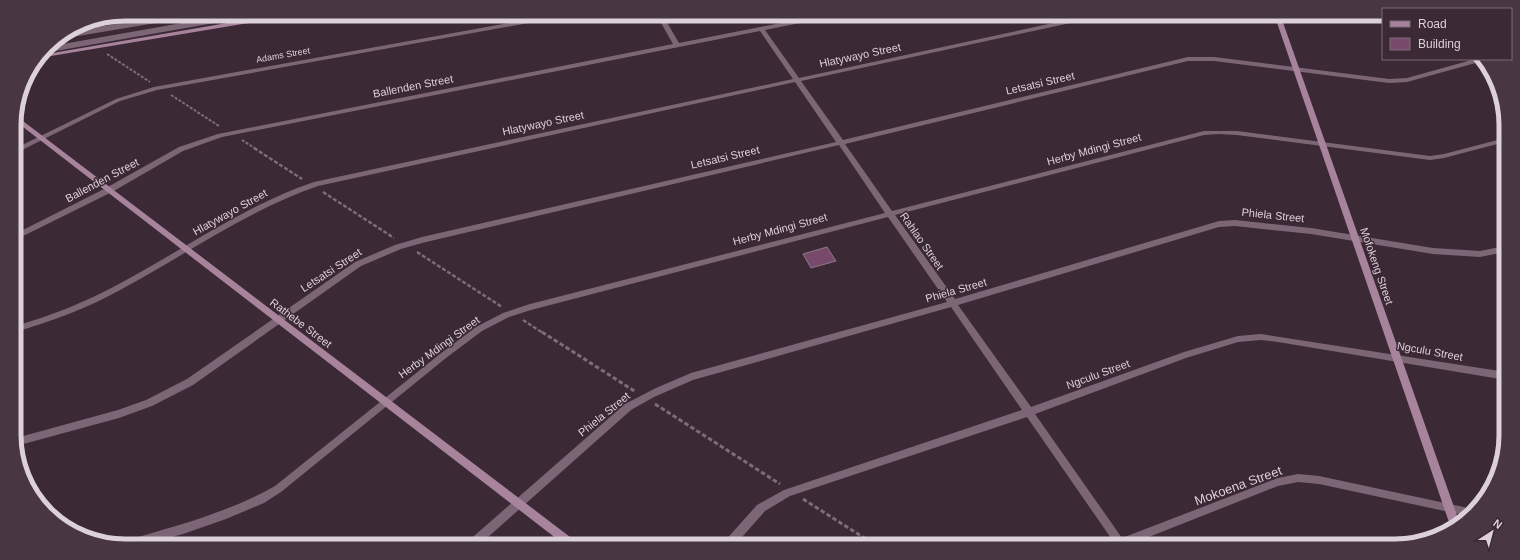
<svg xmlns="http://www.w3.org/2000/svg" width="1520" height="560" font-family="Helvetica,sans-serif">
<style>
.building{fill:#79496c;stroke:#8f7988}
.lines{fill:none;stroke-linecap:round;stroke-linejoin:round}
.path-far2{stroke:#7d6d78;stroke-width:2;stroke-dasharray:3 1.5;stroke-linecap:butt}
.path-far1{stroke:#7d6d78;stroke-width:2.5;stroke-dasharray:4 2;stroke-linecap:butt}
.path{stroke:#7d6d78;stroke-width:3;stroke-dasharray:4.5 2.5;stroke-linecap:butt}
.lane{stroke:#7c6675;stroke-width:5.5}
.street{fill:#7c6675;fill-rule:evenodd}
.secondary{fill:#a7839c;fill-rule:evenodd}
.labels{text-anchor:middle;stroke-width:3;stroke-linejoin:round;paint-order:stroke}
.far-street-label{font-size:9px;fill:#ddd1d9;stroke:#3b2936}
.street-label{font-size:11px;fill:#ddd1d9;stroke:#3b2936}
.near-street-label{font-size:13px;fill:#ddd1d9;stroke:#3b2936}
.rim{fill:none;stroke:#ddd1d9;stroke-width:5}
</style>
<rect width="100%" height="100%" fill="#3b2936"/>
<path class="building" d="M 827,247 L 836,261 L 811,268 L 803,254 Z"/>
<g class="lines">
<path class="path-far2" d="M 107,54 L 150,82
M 171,95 L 219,126
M 242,140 L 256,149"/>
<path class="path-far1" d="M 254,148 L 302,179
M 323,192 L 394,238
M 417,252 L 502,307
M 523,320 L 543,333"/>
<path class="path" d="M 542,332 L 636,392
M 655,404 L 780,484
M 803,499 L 877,546"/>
<path class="lane" d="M 61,36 L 193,14
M 45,50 L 249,14"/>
<path class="street" d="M 558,14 L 570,14 L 567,16 L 157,90 L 120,101 L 14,154 L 14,149 L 116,99 L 154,87 Z
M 656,14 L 662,14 L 679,43 L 826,14 L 838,14 L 835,16 L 765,30 L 799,78 L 1095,14 L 1106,14 L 1103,16 L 801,81 L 843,140 L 1188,57 L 1214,57 L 1389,79 L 1407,78 L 1475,59 L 1482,59 L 1483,61 L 1407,82 L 1389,83 L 1214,61 L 1188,61 L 845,144 L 892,211 L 1204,131 L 1237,131 L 1430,156 L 1444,154 L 1505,138 L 1505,142 L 1444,158 L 1430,160 L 1237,135 L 1219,134 L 1204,135 L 895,215 L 955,299 L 1219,221 L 1235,220 L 1311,228 L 1433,248 L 1480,251 L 1505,246 L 1505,252 L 1480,257 L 1433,254 L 1311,234 L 1235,226 L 1219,227 L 958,305 L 1031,407 L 1184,352 L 1238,336 L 1261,334 L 1506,372 L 1506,380 L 1278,342 L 1261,340 L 1238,342 L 1186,358 L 1035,414 L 1122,538 L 1278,478 L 1298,474 L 1319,476 L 1473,509 L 1468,516 L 1319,484 L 1298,482 L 1278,486 L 1126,546 L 1108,546 L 1109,543 L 1113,541 L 1027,417 L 790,496 L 765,511 L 734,546 L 722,546 L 723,543 L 757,505 L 784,490 L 1022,410 L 951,307 L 693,380 L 654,397 L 631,410 L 478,546 L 465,546 L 466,543 L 625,404 L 656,388 L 691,373 L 947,302 L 888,217 L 531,310 L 509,317 L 482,331 L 446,358 L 281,492 L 264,503 L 226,519 L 183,534 L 140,546 L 119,545 L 120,543 L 124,541 C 176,526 227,513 275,486 L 440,354 L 476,327 L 503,313 L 530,304 L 885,213 L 839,145 L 422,243 L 401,249 L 361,266 L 193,385 L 152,406 L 119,418 L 16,446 L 16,438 L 118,410 L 146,400 L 187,379 L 355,262 L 395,245 L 422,237 L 836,142 L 795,82 L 318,186 C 248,210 187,254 122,289 C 88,308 53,321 15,332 L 15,326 C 51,316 85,302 117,285 C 183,250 243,206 314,182 L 793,79 L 760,31 L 222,137 L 183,151 L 112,192 L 15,240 L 15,234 L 106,188 L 179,147 L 218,134 L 673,44 Z
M 1325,14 L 1364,15 L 1383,14 L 1383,16 L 1364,19 L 1328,16 Z"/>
<path class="secondary" d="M 144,14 L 158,14 L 155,16 L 74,27 L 80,24 Z
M 280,14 L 293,14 L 290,16 L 39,58 L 41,55 Z
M 1274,14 L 1280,14 L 1460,524 L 1451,528 Z
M 15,115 L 578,543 L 579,546 L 566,546 L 14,120 Z"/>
</g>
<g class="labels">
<g class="far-street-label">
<text transform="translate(283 55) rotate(-10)" y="3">Adams Street</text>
</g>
<g class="street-label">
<text transform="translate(860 55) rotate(-12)" y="4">Hlatywayo Street</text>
<text transform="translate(1040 83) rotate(-13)" y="4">Letsatsi Street</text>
<text transform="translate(413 86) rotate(-11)" y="4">Ballenden Street</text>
<text transform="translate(543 123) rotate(-12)" y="4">Hlatywayo Street</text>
<text transform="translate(1094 149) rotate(-15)" y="4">Herby Mdingi Street</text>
<text transform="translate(725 157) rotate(-13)" y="4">Letsatsi Street</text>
<text transform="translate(102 180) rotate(-28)" y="4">Ballenden Street</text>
<text transform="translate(230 212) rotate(-29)" y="4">Hlatywayo Street</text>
<text transform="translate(1273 215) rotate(6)" y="4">Phiela Street</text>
<text transform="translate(780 229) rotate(-15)" y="4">Herby Mdingi Street</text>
<text transform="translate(922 241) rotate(55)" y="4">Rahlao Street</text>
<text transform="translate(1377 266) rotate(71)" y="4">Mofokeng Street</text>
<text transform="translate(331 270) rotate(-33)" y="4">Letsatsi Street</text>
<text transform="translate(956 290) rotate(-16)" y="4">Phiela Street</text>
<text transform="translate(301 323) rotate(37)" y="4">Rathebe Street</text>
<text transform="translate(439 347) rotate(-36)" y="4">Herby Mdingi Street</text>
<text transform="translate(1430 351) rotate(10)" y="4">Ngculu Street</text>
<text transform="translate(1098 374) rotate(-20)" y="4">Ngculu Street</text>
<text transform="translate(604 414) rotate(-39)" y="4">Phiela Street</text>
</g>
<g class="near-street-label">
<text transform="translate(1238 485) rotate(-20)" y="5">Mokoena Street</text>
</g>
</g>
<path d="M0 0H1520V560H0ZM125 21H1395A104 104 0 0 1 1499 125V435A104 104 0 0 1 1395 539H125A104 104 0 0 1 21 435V125A104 104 0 0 1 125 21Z" fill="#483643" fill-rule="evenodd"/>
<path class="rim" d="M125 21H1395A104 104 0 0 1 1499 125V435A104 104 0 0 1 1395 539H125A104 104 0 0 1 21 435V125A104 104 0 0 1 125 21Z"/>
<rect x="1382" y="8" width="130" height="52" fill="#3b2936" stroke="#7c6c77"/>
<rect x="1390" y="21" width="20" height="6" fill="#a7839c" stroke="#7c6c77"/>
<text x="1418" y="28" font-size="12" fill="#ddd1d9">Road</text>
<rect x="1390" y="38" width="20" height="12" fill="#79496c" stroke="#7c6c77"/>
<text x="1418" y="48" font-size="12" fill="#ddd1d9">Building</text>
<g transform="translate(1492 532) rotate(36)" stroke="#3b2936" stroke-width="3" paint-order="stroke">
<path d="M0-3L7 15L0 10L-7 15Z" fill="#ddd1d9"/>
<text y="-6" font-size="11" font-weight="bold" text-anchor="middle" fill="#ddd1d9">N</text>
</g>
</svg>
